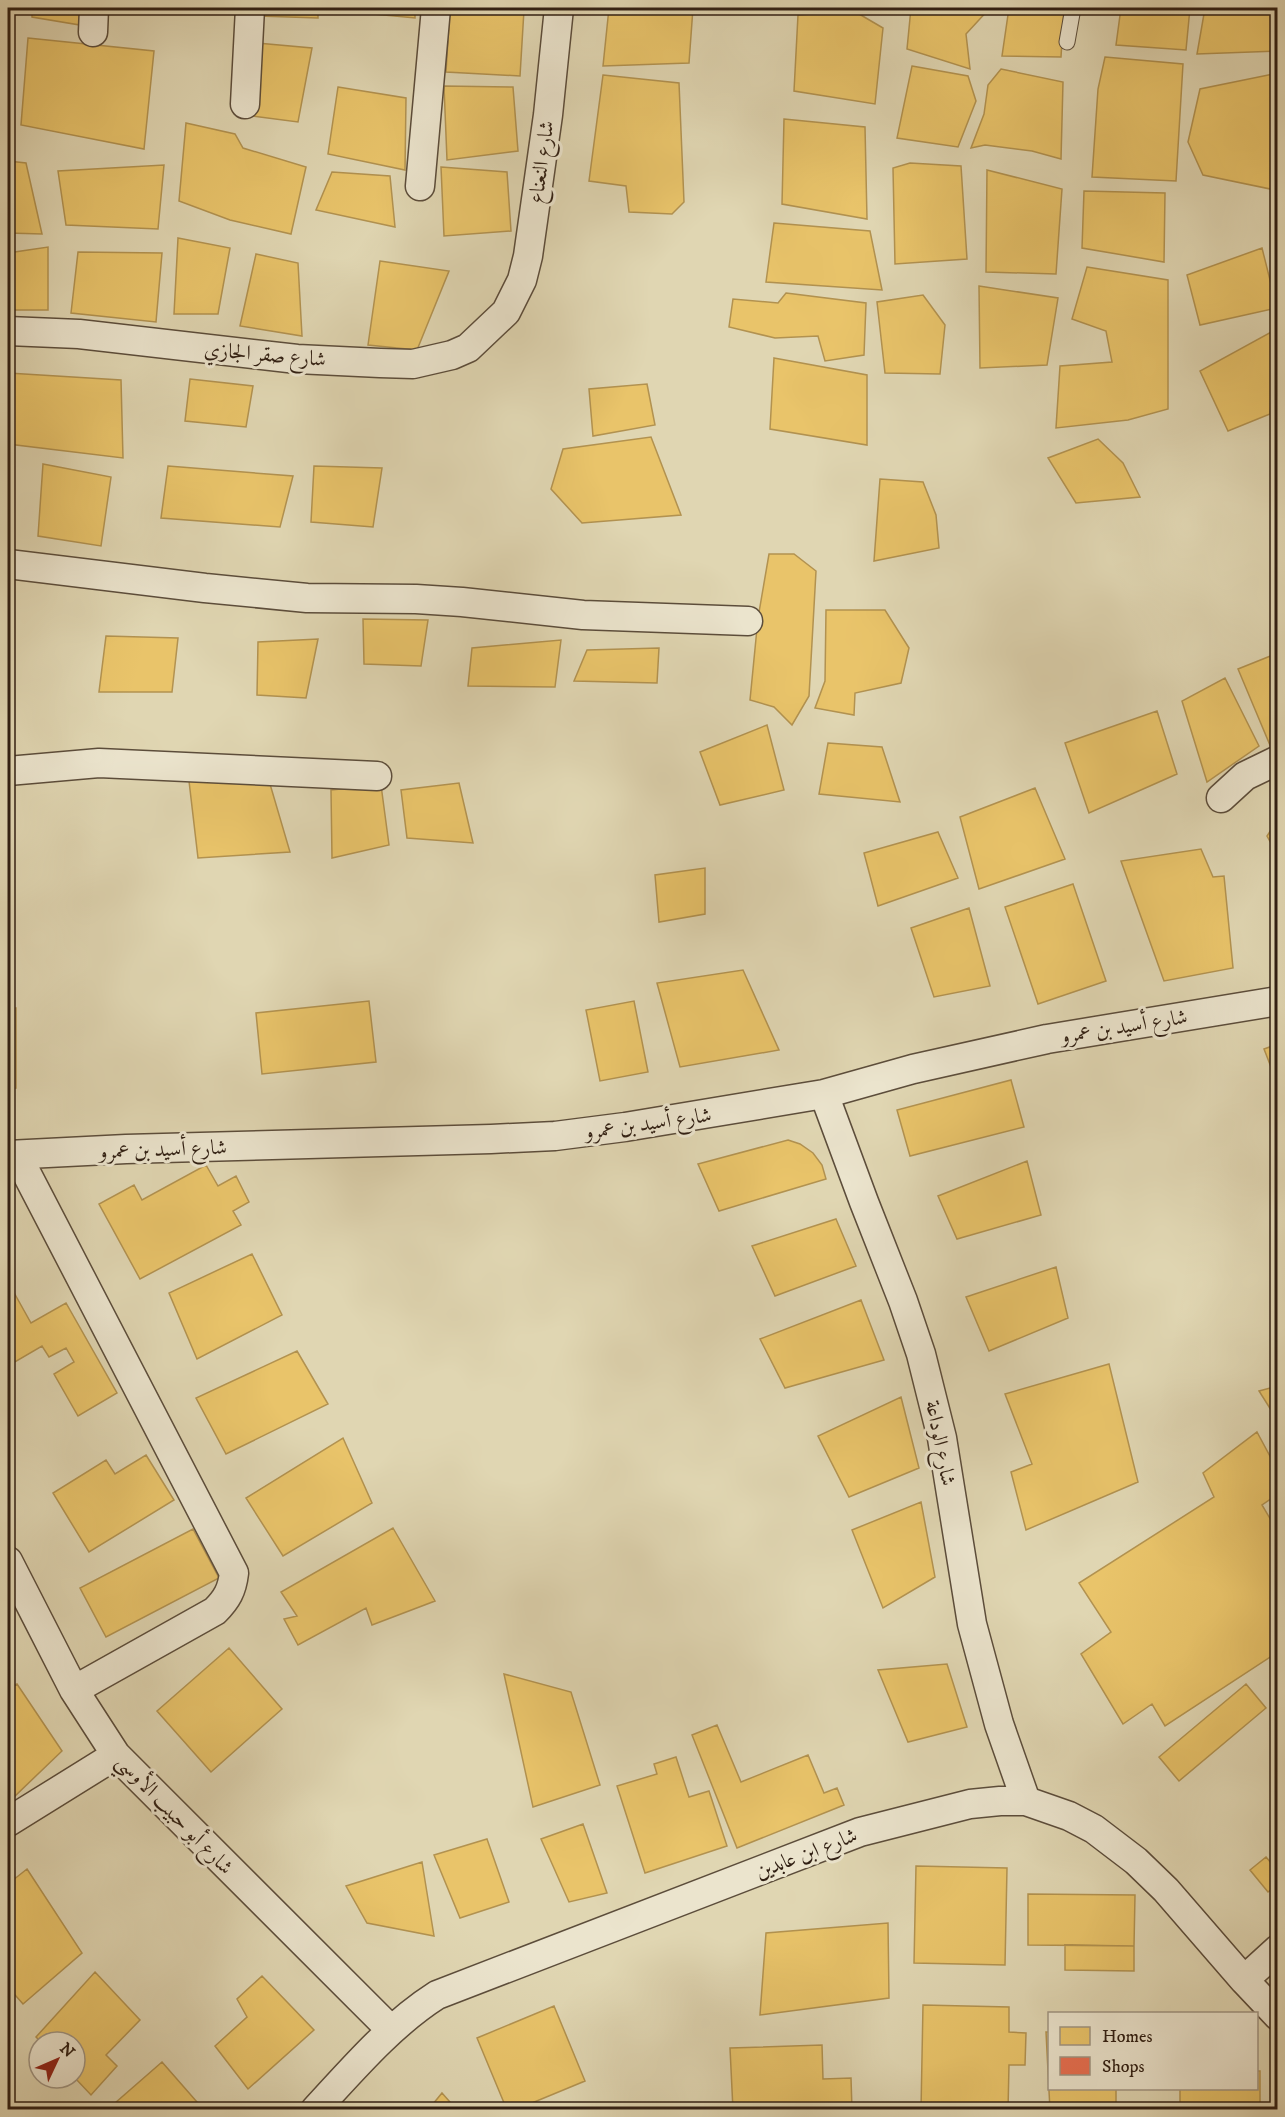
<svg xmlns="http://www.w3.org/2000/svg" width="1285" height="2117" font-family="'IM FELL DW Pica',Amiri,serif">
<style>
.homes{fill:#e9c46a;stroke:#b29250;stroke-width:1.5}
.shops{fill:#e76f51;stroke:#b0573e;stroke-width:1.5}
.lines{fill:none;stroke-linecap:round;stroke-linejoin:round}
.service-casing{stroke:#5c4d3b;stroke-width:17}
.minor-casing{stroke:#5c4d3b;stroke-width:31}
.service{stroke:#ebe4cd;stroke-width:15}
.minor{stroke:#ebe4cd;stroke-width:28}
.labels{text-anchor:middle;stroke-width:6;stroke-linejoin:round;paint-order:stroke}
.street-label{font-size:21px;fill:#301f13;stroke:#ebe4cd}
</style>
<rect width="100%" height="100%" fill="#e0d6b2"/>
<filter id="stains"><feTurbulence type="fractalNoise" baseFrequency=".00333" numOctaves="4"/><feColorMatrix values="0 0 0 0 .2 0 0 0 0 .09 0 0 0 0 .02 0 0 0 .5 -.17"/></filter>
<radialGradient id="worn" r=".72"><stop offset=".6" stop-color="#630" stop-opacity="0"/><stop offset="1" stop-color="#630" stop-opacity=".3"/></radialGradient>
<path class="homes" d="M 32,8 L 80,8 L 80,25 L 32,17 Z
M 260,8 L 318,8 L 318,18 L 259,16 Z
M 341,8 L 415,8 L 415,18 L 342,11 Z
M 450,8 L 524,10 L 520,76 L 446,72 Z
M 609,8 L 693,8 L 689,63 L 603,66 Z
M 911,8 L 990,8 L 966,34 L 970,69 L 907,49 Z
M 1009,8 L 1064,8 L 1061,57 L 1002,56 Z
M 1121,8 L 1190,8 L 1186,50 L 1116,45 Z
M 1205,8 L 1278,8 L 1278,51 L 1197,54 Z
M 854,11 L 883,28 L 875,104 L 794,91 L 798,15 Z
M 28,38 L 154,51 L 144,149 L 21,125 Z
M 257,43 L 312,48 L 298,122 L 253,116 Z
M 1105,57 L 1183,64 L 1176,181 L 1092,177 L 1098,89 Z
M 912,66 L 968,76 L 976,101 L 958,147 L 897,138 Z
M 1001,69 L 1063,82 L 1061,159 L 1032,151 L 985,145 L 971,148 L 984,114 L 988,85 Z
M 1278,73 L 1278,149 L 1275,190 L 1203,175 L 1188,142 L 1200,89 Z
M 603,75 L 679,83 L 684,202 L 672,214 L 629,212 L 626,186 L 589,181 Z
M 444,86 L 513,87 L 518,151 L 447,160 Z
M 338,87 L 406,98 L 405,170 L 328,154 Z
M 784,119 L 865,127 L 867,219 L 782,204 Z
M 186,123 L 235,134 L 243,148 L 306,167 L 291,234 L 230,220 L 179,201 Z
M 8,161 L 26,163 L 42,234 L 8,233 Z
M 910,163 L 961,166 L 967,259 L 895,264 L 893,168 Z
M 164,165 L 158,229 L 66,225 L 58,171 Z
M 441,167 L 507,172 L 511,231 L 444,236 Z
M 987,170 L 1062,189 L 1056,274 L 986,272 Z
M 332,172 L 390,176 L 395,227 L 316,210 Z
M 1084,191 L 1165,193 L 1164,262 L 1082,248 Z
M 774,223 L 870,231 L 882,290 L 766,282 Z
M 178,238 L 230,248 L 218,314 L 174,314 Z
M 48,247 L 48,310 L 8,310 L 8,253 Z
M 1262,248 L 1277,308 L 1200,325 L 1187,275 Z
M 78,252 L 162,253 L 156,322 L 71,313 Z
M 256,254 L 298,263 L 302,336 L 240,326 Z
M 380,261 L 449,271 L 417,350 L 368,345 Z
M 1087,267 L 1168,280 L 1168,409 L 1128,420 L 1056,428 L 1060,366 L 1112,362 L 1106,331 L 1072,319 Z
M 979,286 L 1058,298 L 1047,365 L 980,368 Z
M 786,293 L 866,303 L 864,355 L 825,361 L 818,336 L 775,338 L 729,327 L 733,299 L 778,303 Z
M 923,295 L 945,325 L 940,374 L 885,373 L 877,302 Z
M 1275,330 L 1275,369 L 1270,414 L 1228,431 L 1200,371 Z
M 774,358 L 867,375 L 867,445 L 770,429 Z
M 8,373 L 121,380 L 123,458 L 8,444 Z
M 190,379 L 253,386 L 246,427 L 185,421 Z
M 647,384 L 655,425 L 593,436 L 589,389 Z
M 651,437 L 681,515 L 582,523 L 551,489 L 563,449 Z
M 1098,439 L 1123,463 L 1140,497 L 1076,503 L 1048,458 Z
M 43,464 L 111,477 L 101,546 L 38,536 Z
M 168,466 L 293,476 L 280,527 L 161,518 Z
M 314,466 L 382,468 L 373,527 L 311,522 Z
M 880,479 L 923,482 L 936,515 L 939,548 L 874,561 Z
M 769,554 L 794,554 L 816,571 L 809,696 L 792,725 L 774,707 L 750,700 L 758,618 Z
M 826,610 L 885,610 L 909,648 L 901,683 L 855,693 L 854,715 L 815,708 L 825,681 Z
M 363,619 L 428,620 L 421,666 L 364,664 Z
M 106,636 L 178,638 L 172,692 L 99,692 Z
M 318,639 L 306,698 L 257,695 L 258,642 Z
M 561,640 L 555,687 L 468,686 L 472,648 Z
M 659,648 L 657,683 L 574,681 L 587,650 Z
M 1278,653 L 1278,747 L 1272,750 L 1238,669 Z
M 1225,678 L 1259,746 L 1207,782 L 1182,701 Z
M 1157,711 L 1177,774 L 1089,813 L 1065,743 Z
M 767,725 L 784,790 L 720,805 L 700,752 Z
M 828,743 L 882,747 L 900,802 L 819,794 Z
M 189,781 L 270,784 L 290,852 L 198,858 Z
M 459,783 L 473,843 L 407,838 L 401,790 Z
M 381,785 L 389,845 L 332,858 L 331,790 Z
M 1035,788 L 1065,859 L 979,889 L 960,817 Z
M 1278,819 L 1278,854 L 1277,854 L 1267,836 Z
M 938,832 L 958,878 L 878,906 L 864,853 Z
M 1201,849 L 1213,877 L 1224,876 L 1233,968 L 1164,981 L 1121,861 Z
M 705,868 L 705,914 L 659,922 L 655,875 Z
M 1073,884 L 1106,981 L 1038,1004 L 1005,907 Z
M 969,908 L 990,986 L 934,997 L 911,928 Z
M 743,970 L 779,1050 L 680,1067 L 657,983 Z
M 369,1001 L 376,1062 L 262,1074 L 256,1013 Z
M 634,1001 L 648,1072 L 600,1081 L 586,1010 Z
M 8,1008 L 16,1008 L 16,1088 L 8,1089 Z
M 1278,1044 L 1278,1085 L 1264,1049 Z
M 1011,1080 L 1024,1127 L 910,1156 L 897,1110 Z
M 788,1140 L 800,1144 L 813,1153 L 822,1165 L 826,1179 L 719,1211 L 698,1164 Z
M 1027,1161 L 1041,1215 L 957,1239 L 938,1196 Z
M 206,1165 L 218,1186 L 236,1176 L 249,1202 L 233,1211 L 241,1225 L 140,1279 L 99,1204 L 134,1185 L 142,1200 Z
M 836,1219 L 856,1266 L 775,1296 L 752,1246 Z
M 252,1254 L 282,1315 L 197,1359 L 169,1293 Z
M 1056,1267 L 1068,1318 L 989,1351 L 966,1297 Z
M 12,1289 L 31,1323 L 66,1303 L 117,1393 L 78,1416 L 54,1374 L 74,1362 L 66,1348 L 49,1357 L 42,1346 L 8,1366 L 8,1291 Z
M 861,1300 L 884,1360 L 785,1388 L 760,1339 Z
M 297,1351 L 328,1404 L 226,1454 L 196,1398 Z
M 1109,1364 L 1138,1482 L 1026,1530 L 1011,1472 L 1032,1464 L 1005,1394 Z
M 1278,1386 L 1278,1421 L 1259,1391 Z
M 901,1397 L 919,1468 L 849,1497 L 818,1436 Z
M 1257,1432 L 1278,1471 L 1278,1494 L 1262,1505 L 1278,1532 L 1278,1652 L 1165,1726 L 1152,1704 L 1123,1724 L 1081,1654 L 1111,1632 L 1079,1583 L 1214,1497 L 1203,1473 Z
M 343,1438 L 372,1503 L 283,1556 L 246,1498 Z
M 146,1455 L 174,1500 L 89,1552 L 53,1493 L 106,1460 L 115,1474 Z
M 921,1502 L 935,1577 L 883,1608 L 852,1530 Z
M 393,1528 L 435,1601 L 372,1625 L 366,1608 L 298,1645 L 284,1619 L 297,1616 L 281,1592 Z
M 193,1529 L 219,1578 L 106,1637 L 80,1588 Z
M 229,1648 L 282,1709 L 211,1772 L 157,1711 Z
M 947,1664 L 967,1727 L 908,1742 L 878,1670 Z
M 504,1674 L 571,1692 L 600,1785 L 533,1807 Z
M 17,1684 L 62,1751 L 15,1796 L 8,1785 L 8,1688 Z
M 1246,1684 L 1266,1708 L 1179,1781 L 1159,1757 Z
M 717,1725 L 741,1782 L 808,1755 L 824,1793 L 837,1788 L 844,1805 L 737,1848 L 692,1735 Z
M 676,1757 L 689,1797 L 709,1791 L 727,1846 L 645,1873 L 617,1786 L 657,1774 L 654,1764 Z
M 583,1824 L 607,1893 L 569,1902 L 541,1839 Z
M 487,1839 L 509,1902 L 460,1918 L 434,1855 Z
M 1266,1857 L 1278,1871 L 1278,1884 L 1268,1892 L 1250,1870 Z
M 422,1862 L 434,1936 L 367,1923 L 346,1886 Z
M 916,1866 L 1007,1868 L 1005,1965 L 914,1963 Z
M 27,1869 L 82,1953 L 23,2004 L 8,1987 L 8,1884 Z
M 1028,1894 L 1135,1895 L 1134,1946 L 1028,1945 Z
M 888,1923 L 889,1998 L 760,2015 L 766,1933 Z
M 1065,1945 L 1134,1946 L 1134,1971 L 1065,1970 Z
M 95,1972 L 140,2020 L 106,2055 L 117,2066 L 91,2095 L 75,2078 L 75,2042 L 41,2042 L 36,2037 Z
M 262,1976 L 314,2030 L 248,2089 L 215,2046 L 247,2017 L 237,1999 Z
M 923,2005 L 1009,2007 L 1009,2032 L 1026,2033 L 1025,2065 L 1009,2065 L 1008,2110 L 921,2110 Z
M 554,2006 L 585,2081 L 515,2110 L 507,2110 L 477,2038 Z
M 1046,2032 L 1050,2032 L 1050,2088 L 1116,2088 L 1116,2110 L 1050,2110 Z
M 822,2045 L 823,2079 L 851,2078 L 852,2110 L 733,2110 L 730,2048 Z
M 162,2062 L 204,2110 L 107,2110 Z
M 1256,2071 L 1260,2071 L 1260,2110 L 1180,2110 L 1180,2088 L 1256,2088 Z
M 442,2093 L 457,2110 L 428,2110 Z"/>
<path class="shops" d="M 179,8 L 238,8 L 238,12 Z"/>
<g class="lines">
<g class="service-casing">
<path id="service" d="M 1067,42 L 1073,8"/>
</g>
<g class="minor-casing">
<path id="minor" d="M 93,32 L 94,8
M 245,104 L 250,8
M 420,186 L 436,8
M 8,331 L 79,334 L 297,359 L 380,363 L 413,364 L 452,355 L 468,348 L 506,312 L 522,280 L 528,256 L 548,115 L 559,8
M 8,564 L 205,588 L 307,598 L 416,599 L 462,602 L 583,615 L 748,621
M 8,771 L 99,763 L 377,776
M 1221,798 L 1245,776 L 1278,760
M 824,1094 L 864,1202 L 903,1301 L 921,1354 L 942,1438 L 972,1624 L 999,1724 L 1026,1801
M 8,1155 L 126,1149 L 491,1139 L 555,1136 L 625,1127 L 824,1094 L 913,1069 L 1047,1039 L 1278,1001
M 17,1155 L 234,1573 C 232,1590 227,1599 215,1611 L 74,1690
M 8,1561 L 74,1690 L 116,1755 L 391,2030
M 8,1822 L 116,1755
M 1244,1980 L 1278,1949
M 315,2110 C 353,2069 390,2025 437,1995 L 860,1832 L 970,1804 L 1000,1801 L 1026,1801 L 1069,1816 L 1094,1829 L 1136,1861 L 1166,1890 L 1244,1980 L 1278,2016"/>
</g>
<use href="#service" class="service"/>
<use href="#minor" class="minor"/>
</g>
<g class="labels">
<g class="street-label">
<text transform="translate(541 162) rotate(-82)" y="7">شارع النعناع</text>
<text transform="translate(265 354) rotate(5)" y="7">شارع صقر الجازي</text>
<text transform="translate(1124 1026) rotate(-9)" y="7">شارع أسيد بن عمرو</text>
<text transform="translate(648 1123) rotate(-8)" y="7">شارع أسيد بن عمرو</text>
<text transform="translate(163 1149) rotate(-2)" y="7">شارع أسيد بن عمرو</text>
<text transform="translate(941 1443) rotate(79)" y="7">شارع الوداعة</text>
<text transform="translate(175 1814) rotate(46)" y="7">شارع أبو حبيب الأوسي</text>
<text transform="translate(806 1853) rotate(-21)" y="7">شارع ابن عابدين</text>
</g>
</g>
<rect width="1285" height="2117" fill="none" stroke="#e0d6b2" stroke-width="30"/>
<rect x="9" y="9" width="1267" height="2099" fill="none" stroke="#301f13" stroke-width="3"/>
<rect x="15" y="15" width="1255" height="2087" fill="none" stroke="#301f13" stroke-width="1.5"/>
<rect x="1048" y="2012" width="210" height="78" fill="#ebe4cd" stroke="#a09583" stroke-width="1.5"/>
<rect x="1060" y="2027" width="30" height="18" fill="#e9c46a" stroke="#a09583" stroke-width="1.5"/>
<text x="1102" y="2042" font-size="18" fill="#301f13">Homes</text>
<rect x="1060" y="2057" width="30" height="18" fill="#e76f51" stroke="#a09583" stroke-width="1.5"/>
<text x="1102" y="2072" font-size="18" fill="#301f13">Shops</text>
<g transform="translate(57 2060) rotate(46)"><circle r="28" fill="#ebe4cd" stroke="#a09583" stroke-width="1.5"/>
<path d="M0-4.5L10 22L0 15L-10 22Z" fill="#8f2418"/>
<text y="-9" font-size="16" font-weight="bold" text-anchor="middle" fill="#301f13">N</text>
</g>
<rect width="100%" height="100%" filter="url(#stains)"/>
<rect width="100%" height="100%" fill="url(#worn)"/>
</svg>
